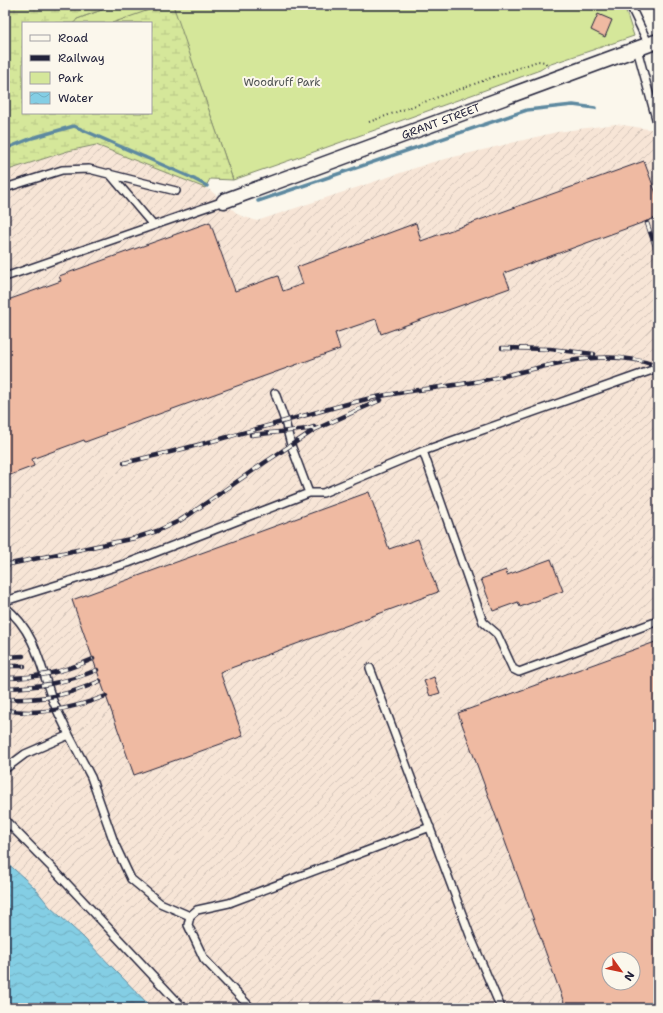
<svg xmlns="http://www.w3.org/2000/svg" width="663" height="1013" font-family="'Shantell Sans',sans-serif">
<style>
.industrial{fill:url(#industrial-furrows);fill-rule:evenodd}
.green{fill:#d5e79a;stroke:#7c846a}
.wetland{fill:url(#wetland-marsh);stroke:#7c846a}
.water{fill:url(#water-waves);stroke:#5d89a0}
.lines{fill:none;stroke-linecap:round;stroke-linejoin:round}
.stream{stroke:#5d89a0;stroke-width:3.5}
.building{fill:#efbaa2;stroke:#22223b;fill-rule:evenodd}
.lane-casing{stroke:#22223b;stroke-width:10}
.street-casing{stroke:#22223b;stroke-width:17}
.path{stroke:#22223b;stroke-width:2;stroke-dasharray:1 3;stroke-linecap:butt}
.lane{stroke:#fbf7ec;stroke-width:7}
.street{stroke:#fbf7ec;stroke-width:14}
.rail-casing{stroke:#22223b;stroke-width:4.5}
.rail{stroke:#fbf7ec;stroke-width:3;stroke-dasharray:9;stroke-linecap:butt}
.labels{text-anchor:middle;stroke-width:4;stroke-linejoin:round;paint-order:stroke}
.park-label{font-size:11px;fill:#4f5353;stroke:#fbf7ec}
.street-label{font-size:11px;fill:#22223b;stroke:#fbf7ec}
</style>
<defs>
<pattern id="industrial-furrows" width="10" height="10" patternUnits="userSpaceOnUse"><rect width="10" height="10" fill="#f7e5d6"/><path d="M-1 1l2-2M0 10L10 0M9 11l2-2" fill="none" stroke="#d3c4b9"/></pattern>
<pattern id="wetland-marsh" width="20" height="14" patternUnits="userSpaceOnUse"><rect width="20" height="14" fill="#d5e79a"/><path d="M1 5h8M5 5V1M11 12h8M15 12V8" fill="none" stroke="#b7c686"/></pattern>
<pattern id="water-waves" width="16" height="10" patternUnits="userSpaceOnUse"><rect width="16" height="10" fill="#84cee4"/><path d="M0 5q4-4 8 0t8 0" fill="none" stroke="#72b1c4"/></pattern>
</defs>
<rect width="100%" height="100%" fill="#fbf7ec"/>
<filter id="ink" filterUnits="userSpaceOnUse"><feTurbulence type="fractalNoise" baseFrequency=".025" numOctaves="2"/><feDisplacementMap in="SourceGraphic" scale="8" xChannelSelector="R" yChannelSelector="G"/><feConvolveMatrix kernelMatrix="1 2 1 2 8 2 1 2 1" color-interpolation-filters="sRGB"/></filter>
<g filter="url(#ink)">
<path class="industrial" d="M 616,124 L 648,129 L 658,129 L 658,1008 L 152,1008 L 82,936 L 50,907 L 33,886 L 5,861 L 5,171 L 68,151 L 96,145 L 210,190 L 239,215 L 257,221 L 433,162 L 557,132 ZM 609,959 L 633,959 L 633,983 L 609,983 Z"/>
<path class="green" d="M 5,5 L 77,19 L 115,5 L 624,5 L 634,36 L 548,65 L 540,70 C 438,107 336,145 233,180 L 187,47 L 151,23 L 23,23 Z"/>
<path class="wetland" d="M 5,5 L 115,5 L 77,19 L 74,23 L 23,23 L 23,113 L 151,113 L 151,23 L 112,23 L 163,5 L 173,5 L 233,180 L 210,179 L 205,188 L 96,145 L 68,151 L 5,171 Z"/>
<path class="water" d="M 5,861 L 33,886 L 50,907 L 82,936 L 152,1008 L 5,1008 Z"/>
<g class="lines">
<path class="stream" d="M 5,149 L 32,138 L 74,126 L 190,177 L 207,186
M 258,201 L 527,110 L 573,105 L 595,108"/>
</g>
<path class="building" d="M 598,14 L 612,20 L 605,37 L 591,30 Z
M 644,161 L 658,199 L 658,217 L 504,273 L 510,288 L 381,334 L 376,319 L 335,333 L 340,349 L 106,433 L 107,434 L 85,442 L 84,440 L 32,459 L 34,466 L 5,477 L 5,301 L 61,281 L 59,276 L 210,222 L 235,291 L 278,276 L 283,291 L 303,284 L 297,267 L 416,223 L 421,241 Z
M 369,492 L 389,549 L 418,539 L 438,592 L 220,672 L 243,736 L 134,775 L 72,600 Z
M 551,559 L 563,591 L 520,607 L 518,602 L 493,611 L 481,579 L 506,570 L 507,575 Z
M 658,641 L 658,1008 L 566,1008 L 458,713 ZM 609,959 L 633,959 L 633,983 L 609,983 Z
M 434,677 L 440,693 L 430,696 L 424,681 Z"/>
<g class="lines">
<g class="lane-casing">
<path id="lane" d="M 630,5 L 649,45
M 637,49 L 658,126
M 109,173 L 153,225
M 5,188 L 62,170 L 89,169 L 176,191
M 5,277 L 224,201
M 658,368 L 423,451 L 483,622 L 497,634 L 513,669 L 519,672 L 658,621
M 275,393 L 285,421 L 291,445 L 309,493 L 323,493 L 423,451
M 5,601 L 128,563 L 309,493
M 5,607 C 34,630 40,663 51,696 C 56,709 63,722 69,735
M 370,668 L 471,938 L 501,1008
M 5,769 L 25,754 L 69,735 L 91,777 L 115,845 L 131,879 L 160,903 L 190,916
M 5,820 L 56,872 L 183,1008
M 251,1008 L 204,959 L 188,925 L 190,916 L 197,910 L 229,903 L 430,827"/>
</g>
<g class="street-casing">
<g id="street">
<path id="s1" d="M 224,201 L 658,41"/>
</g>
</g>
<path class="path" d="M 369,122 L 538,61 L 545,62 L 549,68"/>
<use href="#lane" class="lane"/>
<use href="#street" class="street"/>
<g class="rail-casing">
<path id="rail" d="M 647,223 L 658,255
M 502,348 L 550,349 L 594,354
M 353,412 L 381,400
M 251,435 L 308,429 L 314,427
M 124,463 C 152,456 181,450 209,442 C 262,428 314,412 367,399 C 404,390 442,388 480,381 C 540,370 598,344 658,366
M 5,565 L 135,538 L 157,531 L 179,521 L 193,512 L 264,463 L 314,430 L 358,410
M 5,657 L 23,656
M 5,666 L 24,666
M 5,678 C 37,678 63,672 93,659
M 5,688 C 39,687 65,683 97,670
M 5,699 C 42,700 67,696 100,681
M 5,710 C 39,716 74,708 106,696"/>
</g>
<use href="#rail" class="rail"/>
</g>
</g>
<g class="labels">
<g class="park-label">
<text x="282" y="86">Woodruff Park</text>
</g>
<g class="street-label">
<text dy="4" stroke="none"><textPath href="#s1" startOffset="231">GRANT STREET</textPath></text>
</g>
</g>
<rect width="663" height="1013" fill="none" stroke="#fbf7ec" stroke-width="20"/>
<rect x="10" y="10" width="643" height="993" fill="none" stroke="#22223b" stroke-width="1.5" filter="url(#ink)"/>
<rect x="22" y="22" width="130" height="92" fill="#fbf7ec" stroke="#a4a2a5"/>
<rect x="30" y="35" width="20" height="6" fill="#fbf7ec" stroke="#a4a2a5"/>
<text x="58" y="42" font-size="12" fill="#22223b">Road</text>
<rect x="30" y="55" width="20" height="6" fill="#22223b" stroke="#a4a2a5"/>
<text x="58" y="62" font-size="12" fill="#22223b">Railway</text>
<rect x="30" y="72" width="20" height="12" fill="#d5e79a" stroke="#a4a2a5"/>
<text x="58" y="82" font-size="12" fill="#22223b">Park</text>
<rect x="30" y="92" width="20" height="12" fill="url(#water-waves)" stroke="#a4a2a5"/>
<text x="58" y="102" font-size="12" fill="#22223b">Water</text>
<g transform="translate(621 971) rotate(123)"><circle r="19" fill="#fbf7ec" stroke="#a4a2a5"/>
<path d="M0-3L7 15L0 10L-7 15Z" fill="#c8321e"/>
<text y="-6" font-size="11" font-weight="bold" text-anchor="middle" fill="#22223b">N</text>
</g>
</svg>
